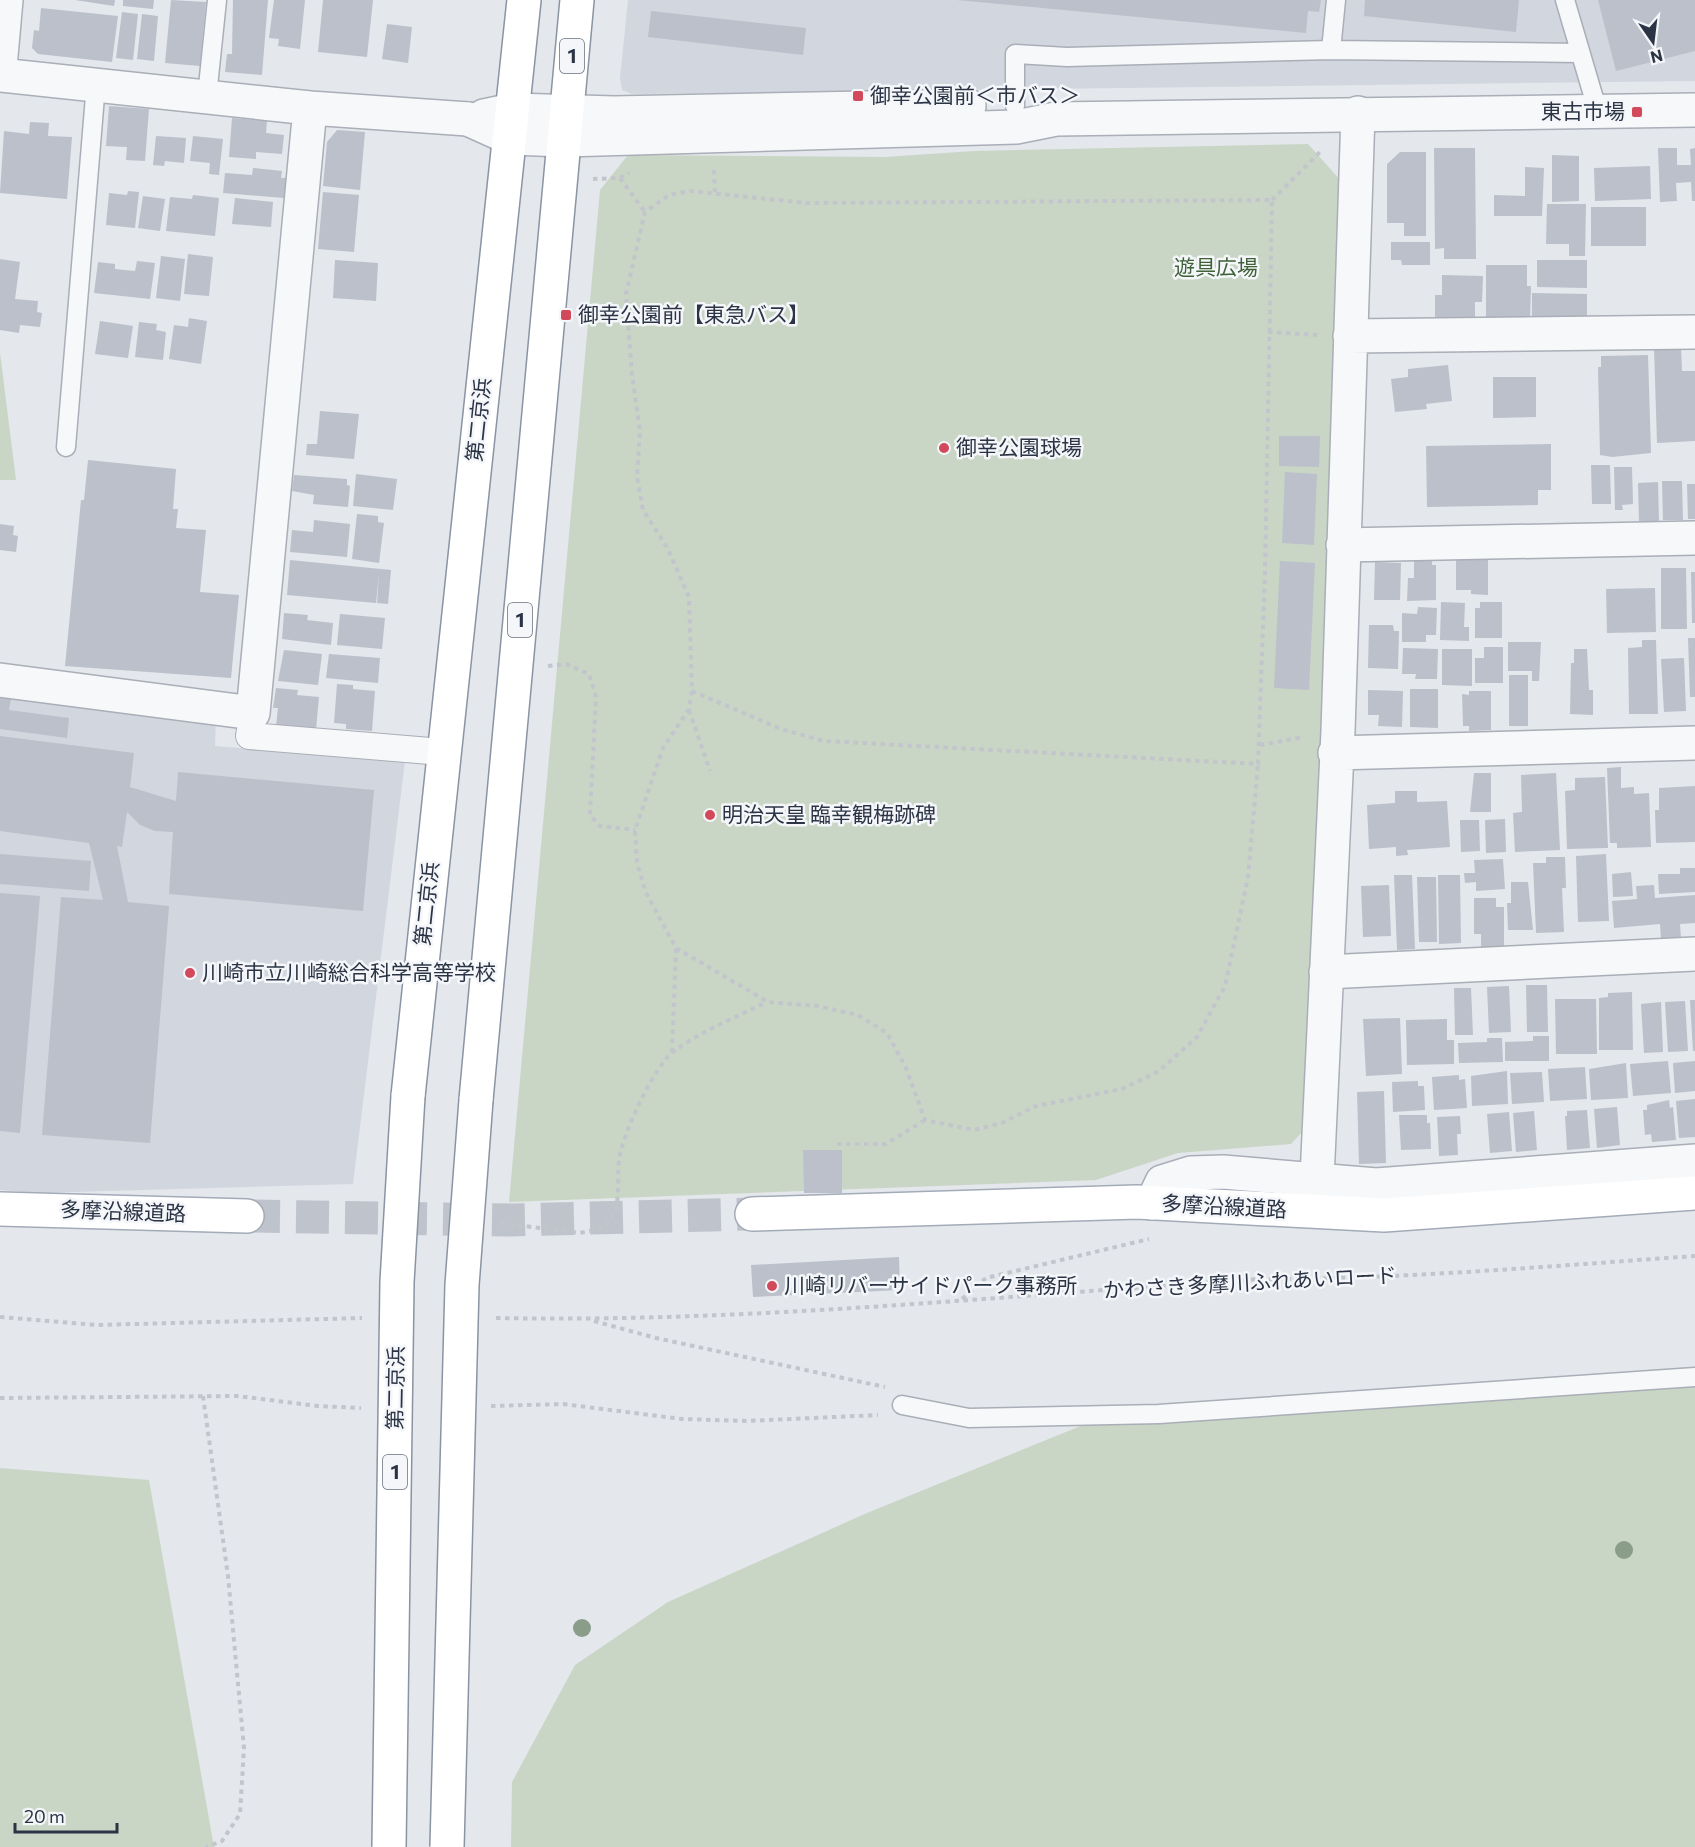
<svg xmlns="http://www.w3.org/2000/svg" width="1695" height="1847" font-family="Commissioner,'Noto Sans JP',sans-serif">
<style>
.built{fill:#d2d6de}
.green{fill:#c9d6c5}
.building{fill:#bbc0ca}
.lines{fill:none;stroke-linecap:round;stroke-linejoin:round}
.primary-tunnel{stroke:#bfc3cb;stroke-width:33;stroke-dasharray:33 16;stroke-linecap:butt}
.service-casing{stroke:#a9aeb7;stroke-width:21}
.pedestrian-casing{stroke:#a9aeb7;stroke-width:28}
.minor-casing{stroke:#a9aeb7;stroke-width:36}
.tertiary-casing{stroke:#a9aeb7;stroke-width:36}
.primary-casing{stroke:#a3abb8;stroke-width:36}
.trunk-casing{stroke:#8b94a3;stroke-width:36}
.path{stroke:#c2c5cb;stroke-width:4;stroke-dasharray:4.5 4.5;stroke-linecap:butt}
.service{stroke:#f7f8fa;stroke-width:18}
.pedestrian{stroke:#f7f8fa;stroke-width:26}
.minor{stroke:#f7f8fa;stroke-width:33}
.tertiary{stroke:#f7f8fa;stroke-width:33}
.primary{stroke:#fff;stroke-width:33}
.trunk{stroke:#fff;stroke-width:33}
.trunk-bridge-casing{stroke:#8b94a3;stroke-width:36;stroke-linecap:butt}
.trunk-bridge{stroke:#fff;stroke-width:33}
.tree{fill:#899d89}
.poi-dot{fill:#d1495b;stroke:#f4f6f9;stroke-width:2}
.labels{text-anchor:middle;stroke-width:5;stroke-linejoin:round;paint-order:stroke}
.shield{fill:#f4f6f9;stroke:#676e7b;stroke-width:1.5}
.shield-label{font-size:20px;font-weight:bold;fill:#2b3445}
.poi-label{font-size:21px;fill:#2b3445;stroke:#f4f6f9;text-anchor:start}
.park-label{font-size:21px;fill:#3f6138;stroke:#f4f6f9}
.street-label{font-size:21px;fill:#2b3445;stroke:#f4f6f9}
</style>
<rect width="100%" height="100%" fill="#e4e7ec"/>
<path class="built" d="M 628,0 L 1695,0 L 1695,81 L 632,94 L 622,90 L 620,78 Z
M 0,691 L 216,718 L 215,746 L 405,761 L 353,1184 L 37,1193 L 0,1190 Z"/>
<path class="green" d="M 1308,144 L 1342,182 L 1308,1107 L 1304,1130 L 1291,1144 L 1178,1153 L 1096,1180 L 509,1202 L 600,190 L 628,155 L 885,157 L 974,151 Z
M 0,353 L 16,480 L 0,480 Z
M 1695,1372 L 1695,1847 L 511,1847 L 512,1782 L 575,1665 L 668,1602 L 867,1513 L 1120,1410 Z
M 0,1468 L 149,1480 L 214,1847 L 0,1847 Z"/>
<path class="building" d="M 75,0 L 115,0 L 114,6 Z
M 123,0 L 154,0 L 153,9 L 123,6 Z
M 171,0 L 206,2 L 200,66 L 165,63 Z
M 233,0 L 268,0 L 262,75 L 225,72 L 227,54 L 232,54 Z
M 274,0 L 305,0 L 300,49 L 278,46 L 279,39 L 269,38 Z
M 323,0 L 373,0 L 367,57 L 318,52 Z
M 957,0 L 1321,0 L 1319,12 L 1308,11 L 1306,33 Z
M 1365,0 L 1519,0 L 1516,32 L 1364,16 Z
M 1598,0 L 1695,0 L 1695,51 L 1616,71 Z
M 41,8 L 118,16 L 112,62 L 38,54 L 32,48 L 34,30 L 39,31 Z
M 651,11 L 806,28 L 803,55 L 648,37 Z
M 122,12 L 138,14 L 133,60 L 116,58 Z
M 142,14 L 158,16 L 154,61 L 137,59 Z
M 387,24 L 412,27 L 408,63 L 382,59 Z
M 109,106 L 149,109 L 145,161 L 126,160 L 127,147 L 106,146 Z
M 232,118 L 267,121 L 266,133 L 284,135 L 282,154 L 256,152 L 256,159 L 229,157 Z
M 30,122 L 49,123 L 48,136 L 72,137 L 67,199 L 0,193 L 4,131 L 29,134 Z
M 337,130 L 365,132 L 360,190 L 323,186 L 327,142 Z
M 156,136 L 186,138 L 184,163 L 165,161 L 164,166 L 153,165 Z
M 193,136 L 223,139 L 219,175 L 209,174 L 210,163 L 190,161 Z
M 1434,148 L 1475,148 L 1476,259 L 1444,259 L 1444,248 L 1435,249 Z
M 1658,148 L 1677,148 L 1677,165 L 1691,165 L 1690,149 L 1695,148 L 1695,201 L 1692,201 L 1691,182 L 1676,183 L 1677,201 L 1660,202 Z
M 1400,152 L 1426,152 L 1426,236 L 1404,236 L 1404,223 L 1387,223 L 1387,164 Z
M 1552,155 L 1579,156 L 1579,201 L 1552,202 Z
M 1650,166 L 1651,199 L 1595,201 L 1594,168 Z
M 1525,167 L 1544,168 L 1542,216 L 1494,216 L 1494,195 L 1525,196 Z
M 253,168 L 282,171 L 281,178 L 287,178 L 284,198 L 223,193 L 225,173 L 252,175 Z
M 128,191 L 139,192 L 135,228 L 106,225 L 109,193 L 127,195 Z
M 323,192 L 359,195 L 354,252 L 318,249 Z
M 193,195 L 219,198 L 215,236 L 166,231 L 170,197 L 192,199 Z
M 143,196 L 165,199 L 160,231 L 138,228 Z
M 235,198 L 273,202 L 271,227 L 232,224 Z
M 1547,204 L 1586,204 L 1585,256 L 1569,256 L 1569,244 L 1546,244 Z
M 1591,207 L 1646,207 L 1646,246 L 1591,246 Z
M 1391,242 L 1430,242 L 1430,265 L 1402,265 L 1401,260 L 1391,260 Z
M 188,254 L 213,257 L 209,296 L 184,294 Z
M 161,256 L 185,259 L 180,301 L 156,298 Z
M 0,259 L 20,262 L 15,299 L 38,301 L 37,312 L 42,313 L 40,327 L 20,325 L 19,333 L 0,330 Z
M 335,260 L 378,263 L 376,301 L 333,298 Z
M 1537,260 L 1587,260 L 1587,288 L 1537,287 Z
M 137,261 L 155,263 L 150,299 L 94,293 L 98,262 L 115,264 L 115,269 L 135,271 Z
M 1486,265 L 1527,265 L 1527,286 L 1531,286 L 1530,321 L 1486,321 Z
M 1442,275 L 1483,276 L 1482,302 L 1475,302 L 1475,322 L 1435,322 L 1435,295 L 1442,295 Z
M 1532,293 L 1587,294 L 1587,324 L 1532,324 Z
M 189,318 L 207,321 L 201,364 L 169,359 L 174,325 L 188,327 Z
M 100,321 L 133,326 L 128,358 L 95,354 Z
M 139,322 L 157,324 L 156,330 L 166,332 L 163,360 L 135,357 Z
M 1681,347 L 1682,371 L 1695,371 L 1695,441 L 1657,443 L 1654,348 Z
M 1648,355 L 1651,453 L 1612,457 L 1600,455 L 1598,367 L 1601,367 L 1601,356 Z
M 1448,365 L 1452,401 L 1426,404 L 1427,409 L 1395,412 L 1391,379 L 1408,377 L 1408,369 Z
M 1493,377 L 1536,377 L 1536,417 L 1493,418 Z
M 320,411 L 359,414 L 354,459 L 306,455 L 307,444 L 317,444 Z
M 1279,436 L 1320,436 L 1319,467 L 1279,466 Z
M 1551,444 L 1551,490 L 1538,490 L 1538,505 L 1427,507 L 1426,446 Z
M 88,460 L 176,469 L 173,509 L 178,509 L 176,528 L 206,530 L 200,592 L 239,595 L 231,678 L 65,666 L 81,500 L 84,500 Z
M 1591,465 L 1610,465 L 1611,504 L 1592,504 Z
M 1614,467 L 1632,467 L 1633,504 L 1622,505 L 1623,510 L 1615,510 Z
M 1285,472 L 1317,474 L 1314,545 L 1282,543 Z
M 356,474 L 397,479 L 393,510 L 353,506 Z
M 294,475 L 347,479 L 347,485 L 350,486 L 348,507 L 313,504 L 314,495 L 292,491 Z
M 1662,481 L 1682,481 L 1683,520 L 1663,520 Z
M 1658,482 L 1659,521 L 1639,521 L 1638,483 Z
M 1687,484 L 1695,484 L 1695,519 L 1688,519 Z
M 357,514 L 378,516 L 378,522 L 384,523 L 379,563 L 352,559 Z
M 314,520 L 350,524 L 347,557 L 290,552 L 292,530 L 313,532 Z
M 0,524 L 14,526 L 13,535 L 18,536 L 16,552 L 0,550 Z
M 1488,556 L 1488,595 L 1471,594 L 1471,590 L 1456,590 L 1456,557 Z
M 1414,558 L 1432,558 L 1432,565 L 1436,565 L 1436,600 L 1407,601 L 1408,578 L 1414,578 Z
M 290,560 L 391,570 L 388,604 L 377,603 L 379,574 L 376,603 L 287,595 Z
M 1280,561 L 1315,563 L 1309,690 L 1274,688 Z
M 1375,562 L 1401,563 L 1400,600 L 1374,600 Z
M 1661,568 L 1686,568 L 1687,629 L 1661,629 Z
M 1691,572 L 1695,572 L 1695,623 L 1692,623 Z
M 1655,588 L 1656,632 L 1607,633 L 1606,589 Z
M 1441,602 L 1465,603 L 1464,627 L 1469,627 L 1469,641 L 1440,640 Z
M 1480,602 L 1502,602 L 1502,638 L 1475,638 L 1475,608 L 1480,608 Z
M 1418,607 L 1437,608 L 1436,635 L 1426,635 L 1426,642 L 1402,642 L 1402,613 L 1417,614 Z
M 284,613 L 308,615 L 307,620 L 333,623 L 331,645 L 282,639 Z
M 340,614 L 385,618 L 382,649 L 337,645 Z
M 1369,625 L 1393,625 L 1394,631 L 1399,631 L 1398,669 L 1368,668 Z
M 1688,638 L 1695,638 L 1695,697 L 1690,697 Z
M 1642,640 L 1656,640 L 1658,714 L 1629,714 L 1628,648 L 1642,647 Z
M 1508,642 L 1541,642 L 1539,681 L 1532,681 L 1532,671 L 1508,671 Z
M 1484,647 L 1503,647 L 1503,683 L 1475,683 L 1475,658 L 1484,658 Z
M 1403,648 L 1438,649 L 1437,679 L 1415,679 L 1416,674 L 1402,674 Z
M 1442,649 L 1472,649 L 1472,686 L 1442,685 Z
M 1574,649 L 1587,649 L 1589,690 L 1593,690 L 1593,715 L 1570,714 L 1571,663 L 1574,663 Z
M 284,650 L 322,654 L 318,685 L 278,681 Z
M 329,654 L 380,658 L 378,683 L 326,678 Z
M 1684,658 L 1686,711 L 1664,712 L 1661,659 Z
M 1509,675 L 1528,675 L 1528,726 L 1509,726 Z
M 337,684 L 353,685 L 353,689 L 375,691 L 372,731 L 346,729 L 346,724 L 334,723 Z
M 276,688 L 298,690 L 297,695 L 319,697 L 316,730 L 276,726 L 278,708 L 273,708 Z
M 1410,689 L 1438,689 L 1438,728 L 1410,727 Z
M 1368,690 L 1403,691 L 1402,727 L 1378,726 L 1379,715 L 1368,715 Z
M 1469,691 L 1491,691 L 1491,730 L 1469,731 L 1469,726 L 1463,726 L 1462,694 L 1469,695 Z
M 0,698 L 11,699 L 9,710 L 69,718 L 67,738 L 0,729 Z
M 0,736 L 134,753 L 130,787 L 176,801 L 178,772 L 374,790 L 363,911 L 169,894 L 173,832 L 155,831 L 140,825 L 127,812 L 122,847 L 117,846 L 128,902 L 169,906 L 150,1143 L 42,1135 L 61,897 L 103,900 L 89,843 L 0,831 Z
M 1621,767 L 1621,788 L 1634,787 L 1634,794 L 1649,793 L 1651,847 L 1617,848 L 1617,843 L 1610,843 L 1607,768 Z
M 1474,773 L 1491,773 L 1491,812 L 1470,812 Z
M 1556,773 L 1560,850 L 1515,852 L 1513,813 L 1522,812 L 1521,775 Z
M 1605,777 L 1608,848 L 1567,849 L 1565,791 L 1575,790 L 1575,778 Z
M 1695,786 L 1695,842 L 1656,843 L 1655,810 L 1659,810 L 1659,788 Z
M 1395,791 L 1417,791 L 1417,802 L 1447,801 L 1450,847 L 1407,850 L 1408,855 L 1396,856 L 1396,847 L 1369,849 L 1367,805 L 1395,803 Z
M 1505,819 L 1506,852 L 1486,853 L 1485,820 Z
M 1460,820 L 1479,820 L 1480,851 L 1461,852 Z
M 0,854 L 91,861 L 89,891 L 0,884 Z
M 1606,854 L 1609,921 L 1578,922 L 1576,856 Z
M 1546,857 L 1565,857 L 1566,888 L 1562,888 L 1564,932 L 1536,933 L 1533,863 L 1546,863 Z
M 1503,859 L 1505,889 L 1476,891 L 1476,882 L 1465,883 L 1464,873 L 1475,873 L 1474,860 Z
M 1680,868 L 1695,868 L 1695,892 L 1659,894 L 1658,874 L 1680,874 Z
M 1631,872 L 1633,896 L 1613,897 L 1612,874 Z
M 1394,875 L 1412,875 L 1415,949 L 1397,950 Z
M 1438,875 L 1460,875 L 1461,943 L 1439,944 Z
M 1417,877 L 1436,877 L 1437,942 L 1419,942 Z
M 1511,882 L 1528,882 L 1533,930 L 1508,930 L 1507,903 L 1511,903 Z
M 1389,885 L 1391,936 L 1363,937 L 1361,886 Z
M 1654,885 L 1655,898 L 1695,895 L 1695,923 L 1680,924 L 1681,938 L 1661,939 L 1660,924 L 1614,928 L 1612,901 L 1637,899 L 1636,886 Z
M 0,893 L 40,896 L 20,1133 L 0,1131 Z
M 1474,898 L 1496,898 L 1496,907 L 1504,907 L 1504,948 L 1481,948 L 1481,934 L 1474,934 Z
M 1526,985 L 1547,985 L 1548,1032 L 1527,1032 Z
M 1509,986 L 1511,1032 L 1489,1033 L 1487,987 Z
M 1454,988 L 1471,988 L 1473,1035 L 1455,1035 Z
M 1632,992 L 1633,1050 L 1599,1050 L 1599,998 L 1608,997 L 1608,993 Z
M 1555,999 L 1596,999 L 1597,1054 L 1556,1054 Z
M 1690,1000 L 1695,1000 L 1695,1051 L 1693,1051 Z
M 1685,1001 L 1688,1051 L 1668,1052 L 1665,1002 Z
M 1661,1002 L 1663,1052 L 1644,1053 L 1641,1004 Z
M 1400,1018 L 1402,1074 L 1366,1076 L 1363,1019 Z
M 1447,1019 L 1447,1040 L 1454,1040 L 1454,1064 L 1407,1065 L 1406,1020 Z
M 1533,1036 L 1549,1036 L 1549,1061 L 1505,1061 L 1505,1042 L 1533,1041 Z
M 1487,1038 L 1502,1038 L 1503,1062 L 1459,1063 L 1458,1043 L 1487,1042 Z
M 1668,1061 L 1671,1093 L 1633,1096 L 1630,1064 Z
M 1695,1061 L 1695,1091 L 1675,1093 L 1673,1063 Z
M 1626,1063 L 1628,1098 L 1591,1100 L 1589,1069 Z
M 1585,1067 L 1587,1099 L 1550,1101 L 1548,1069 Z
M 1507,1071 L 1508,1104 L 1472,1106 L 1471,1076 Z
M 1542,1072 L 1544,1102 L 1512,1104 L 1510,1073 Z
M 1459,1075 L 1459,1080 L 1465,1079 L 1467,1108 L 1434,1110 L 1432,1077 Z
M 1418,1081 L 1418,1086 L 1424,1086 L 1425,1110 L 1393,1112 L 1392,1082 Z
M 1384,1091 L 1386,1163 L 1359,1164 L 1357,1092 Z
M 1695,1099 L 1695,1137 L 1679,1138 L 1676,1101 Z
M 1669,1100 L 1670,1108 L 1673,1107 L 1676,1140 L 1652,1142 L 1651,1134 L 1645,1135 L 1643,1110 L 1647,1110 L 1647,1105 Z
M 1617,1107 L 1620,1145 L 1597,1148 L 1594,1109 Z
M 1587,1110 L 1590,1148 L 1567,1150 L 1565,1116 L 1567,1116 L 1567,1111 Z
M 1534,1111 L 1537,1150 L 1516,1152 L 1513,1113 Z
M 1509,1112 L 1512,1151 L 1490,1153 L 1487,1114 Z
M 1399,1115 L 1427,1115 L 1427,1123 L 1430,1123 L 1431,1149 L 1401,1150 Z
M 1460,1116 L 1461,1134 L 1457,1134 L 1458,1155 L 1439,1156 L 1437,1117 Z
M 803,1150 L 842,1150 L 842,1193 L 804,1193 Z
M 899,1257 L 900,1290 L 753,1297 L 751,1265 Z"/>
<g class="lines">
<path class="primary-tunnel" d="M 247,1216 L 510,1220 L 752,1214"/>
<g class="service-casing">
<path id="service" d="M 1336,0 L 1331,50 L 1579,53
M 1565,0 L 1598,112
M 207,96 L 217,0
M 1015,106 L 1015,54 L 1067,57 L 1331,50
M 66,447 L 96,84
M 902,1405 L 969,1418 L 1159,1414 L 1695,1377"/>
</g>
<g class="pedestrian-casing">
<path id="pedestrian" d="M 253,713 L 249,736 L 442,752"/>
</g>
<g class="minor-casing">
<path id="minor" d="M 0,67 L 6,0
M 0,75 L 310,108 L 468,119
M 1350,336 L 1695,332
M 1343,545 L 1695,538
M 0,680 L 253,713 L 310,108
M 1335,753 L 1695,743
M 1326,972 L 1695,954
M 1317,1178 L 1338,731 L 1358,113
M 1152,1203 L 1162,1182 L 1191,1173 L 1223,1172 L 1376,1185 L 1695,1161"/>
</g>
<g class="tertiary-casing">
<path id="tertiary" d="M 484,116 L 513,110 L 614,113 L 969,106
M 468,119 L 510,138 L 565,140 L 1016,127 L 1056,119 L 1695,110"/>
</g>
<g class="primary-casing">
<path id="primary" d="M 0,1209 L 247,1216
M 752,1214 L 1137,1202 L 1384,1215 L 1695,1193"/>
</g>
<g class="trunk-casing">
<path id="trunk" d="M 408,1096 C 445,731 486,366 524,0
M 476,1100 L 577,0"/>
</g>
<path class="path" d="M 714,170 L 715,193
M 620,178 L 645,212
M 593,179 L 620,178 L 629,173
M 1272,200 L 1322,150
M 1268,332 L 1318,335
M 548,666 L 566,664 L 589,674 L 596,697 L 590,815 L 600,826 L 635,830
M 692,691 L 781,729 L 824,741 L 1258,764 L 1265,572 L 1272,200 L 807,203 L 690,191 L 669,195 L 645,212 L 626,294 L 632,375 L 640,431 L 637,477 L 643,510 L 668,549 L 689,597 L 692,691 L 689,709 L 663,748 L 635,830 L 637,863 L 646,893 L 676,948 L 768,1002 L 817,1006 L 858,1015 L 887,1033 L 906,1068 L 925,1120 L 974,1130 L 1002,1123 L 1036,1106 L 1122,1089 L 1159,1071 L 1197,1037 L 1225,986 L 1248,877 L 1258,764
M 689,710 L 710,771
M 1260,745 L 1304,737
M 672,1052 L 676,948
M 837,1144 L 886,1144 L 925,1120
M 500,1223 L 580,1233 L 603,1228 C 624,1209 616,1185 619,1160 C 622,1135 654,1066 674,1051 C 702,1031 736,1017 767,1002
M 962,1299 L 986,1278 L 1149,1239
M 0,1317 L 97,1325 L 362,1318
M 496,1318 C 751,1323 1006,1295 1261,1279 C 1406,1279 1550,1266 1695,1256
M 594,1321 L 656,1338 L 885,1387
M 203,1396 L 228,1576 L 244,1748 L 240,1814 L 222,1841 L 206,1847
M 0,1398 L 237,1396 L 318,1406 L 361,1408
M 491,1406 L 563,1404 L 682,1419 L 747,1421 L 878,1415"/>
<use href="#service" class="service"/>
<use href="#pedestrian" class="pedestrian"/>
<use href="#minor" class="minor"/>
<use href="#tertiary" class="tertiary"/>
<use href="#primary" class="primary"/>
<use href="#trunk" class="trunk"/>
<g class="trunk-bridge-casing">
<path id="trunk-bridge" d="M 389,1847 L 397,1282 L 408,1096
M 447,1847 L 462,1285 L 476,1100"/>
</g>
<use href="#trunk-bridge" class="trunk-bridge"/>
</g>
<g class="tree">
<circle cx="1624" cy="1550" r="9"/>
<circle cx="582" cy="1628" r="9"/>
</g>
<g class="poi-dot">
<rect x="852" y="90" width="12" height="12" rx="3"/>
<rect x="1631" y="106" width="12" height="12" rx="3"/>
<rect x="560" y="309" width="12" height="12" rx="3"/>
<circle cx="944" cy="448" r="6"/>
<circle cx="710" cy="815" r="6"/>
<circle cx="190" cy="973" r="6"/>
<circle cx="772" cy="1286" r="6"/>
</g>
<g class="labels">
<g class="shield">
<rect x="560" y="39" width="24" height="34" rx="4.5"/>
<rect x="508" y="603" width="24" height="34" rx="4.5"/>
<rect x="383" y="1455" width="24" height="34" rx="4.5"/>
</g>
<g class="shield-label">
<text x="572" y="63">1</text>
<text x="520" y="627">1</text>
<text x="395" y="1479">1</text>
</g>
<g class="poi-label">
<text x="870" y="103">御幸公園前＜市バス＞</text>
<text x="1625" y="119" text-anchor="end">東古市場</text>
<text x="578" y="322">御幸公園前【東急バス】</text>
<text x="956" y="455">御幸公園球場</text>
<text x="722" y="822">明治天皇 臨幸観梅跡碑</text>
<text x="202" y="980">川崎市立川崎総合科学高等学校</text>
<text x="784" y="1293">川崎リバーサイドパーク事務所</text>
</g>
<g class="park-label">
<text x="1216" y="275">遊具広場</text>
</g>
<g class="street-label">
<text transform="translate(479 420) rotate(-84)" y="7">第二京浜</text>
<text transform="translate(427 904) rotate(-84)" y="7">第二京浜</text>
<text transform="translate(1224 1207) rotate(3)" y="7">多摩沿線道路</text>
<text transform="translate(123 1212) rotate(2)" y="7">多摩沿線道路</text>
<text transform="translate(1250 1283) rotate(-3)" y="7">かわさき多摩川ふれあいロード</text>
<text transform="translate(396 1388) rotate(-89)" y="7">第二京浜</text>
</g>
</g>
<g transform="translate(1653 42) rotate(166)" stroke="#f4f6f9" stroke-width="4.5" paint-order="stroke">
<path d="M0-4.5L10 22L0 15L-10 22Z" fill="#2b3445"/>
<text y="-9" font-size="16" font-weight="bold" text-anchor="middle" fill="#2b3445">N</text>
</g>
<path d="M15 1823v9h102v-9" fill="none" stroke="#2b3445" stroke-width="3"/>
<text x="24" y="1823" font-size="18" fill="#2b3445" stroke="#f4f6f9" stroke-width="4.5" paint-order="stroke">20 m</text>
</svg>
